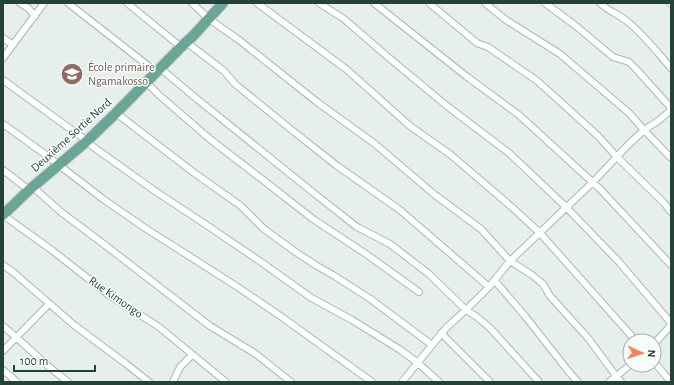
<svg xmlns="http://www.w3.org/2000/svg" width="674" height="385" font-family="'Alegreya Sans',sans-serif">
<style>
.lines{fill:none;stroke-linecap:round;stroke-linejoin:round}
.minor-casing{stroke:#a8b8b2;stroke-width:8}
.primary-casing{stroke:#c2cac8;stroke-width:12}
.minor{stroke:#fff;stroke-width:6}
.primary{stroke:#6aa596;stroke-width:10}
.labels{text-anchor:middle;stroke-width:3;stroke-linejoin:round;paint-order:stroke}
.education-label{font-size:12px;fill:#785e54;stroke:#f7fbf9;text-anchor:start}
.street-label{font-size:12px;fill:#24423a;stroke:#f7fbf9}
</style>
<rect width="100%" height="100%" fill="#e6efeb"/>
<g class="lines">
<g class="minor-casing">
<path id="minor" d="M 20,3 L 28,8 L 35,16
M 68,3 L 156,72
M 127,3 L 181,47
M 192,3 L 209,19 L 239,40 L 317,102 L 375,144 L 435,195 L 481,229 L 510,261 L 532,275 L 543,284 L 550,296 L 588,338 L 616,376 L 621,382
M 257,3 L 346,69 L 410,126 L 451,155 L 514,209 L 540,233 L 636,341
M 319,3 L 344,19 L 388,57 L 447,106 L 509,153 L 566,207 L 619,262 L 671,323
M 374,3 L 466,76 L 519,115 L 600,189 L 671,265
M 429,3 L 477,43 L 488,47 L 536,80 L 553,95 L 598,136 L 617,157 L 664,203 L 671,212
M 485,3 L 506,20 L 560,54 L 629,113 L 644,130 L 671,158
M 545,3 L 576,26 L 613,57 L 629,62 L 636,69 L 671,108
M 600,3 C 608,11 620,15 628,22 C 644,35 657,52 671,68
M 670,3 L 671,4
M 3,38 L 13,45
M 186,42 L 224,71 L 235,84 L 293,131 L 336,165 L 400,210 L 489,287
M 3,58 L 44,3
M 160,68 L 197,99 L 315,194 L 357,227 L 390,244 L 429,274 L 466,310 L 477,317 L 491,329 L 539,382
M 3,80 L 87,141 L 92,146 L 155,191 L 205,224 L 261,262 L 310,297 L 352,320 L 399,349 L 418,363 L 439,382
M 146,82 L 159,95 L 211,140 L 263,180 L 313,219 L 366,254 L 419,292
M 116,113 L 193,172 L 241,206 L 264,229 L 297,253 L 317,266 L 333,275 L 369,298 L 432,345
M 3,124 L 46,155 L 103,199 L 145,228 L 233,284 L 279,315 L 372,382
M 3,170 L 29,190
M 33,187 L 61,212 L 101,242 L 210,326 L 256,354 L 291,382
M 3,215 L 53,251 L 109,295 L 159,327 L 226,382
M 3,265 L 13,272 L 74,325 L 125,363 L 149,382
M 495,281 L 525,316 L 569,372 L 578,382
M 3,326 L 16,337 L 48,366 L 68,382
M 441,333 L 490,382
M 654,344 L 671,325
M 3,351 L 49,304
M 654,362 L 671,382
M 3,370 L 17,382
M 173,382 L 180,367 L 192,355
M 402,382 L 446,328 L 468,308 L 489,287 L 510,261 L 593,182 L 628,145 L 644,130 L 658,121 L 671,110
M 609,382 L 630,365"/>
</g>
<g class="primary-casing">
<path id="primary" d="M 3,215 L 29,190 L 87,141 L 116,113 L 181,47 L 193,36 L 223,3"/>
</g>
<use href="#minor" class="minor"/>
<use href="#primary" class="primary"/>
</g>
<defs>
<g id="school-disc" transform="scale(1.15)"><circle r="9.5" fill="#8d6e63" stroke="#f7fbf9"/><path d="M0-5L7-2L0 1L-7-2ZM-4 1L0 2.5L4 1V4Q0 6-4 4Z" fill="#fff"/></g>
</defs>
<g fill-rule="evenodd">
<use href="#school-disc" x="72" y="74"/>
</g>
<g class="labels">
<g class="education-label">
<text x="88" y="71">École primaire<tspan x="88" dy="14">Ngamakosso</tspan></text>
</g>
<g class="street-label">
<text transform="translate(71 135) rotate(-42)" y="4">Deuxième Sortie Nord</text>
<text transform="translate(116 297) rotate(35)" y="4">Rue Kimongo</text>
</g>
</g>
<rect width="674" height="385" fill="none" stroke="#24423a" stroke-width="8"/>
<g transform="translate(642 353) rotate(93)"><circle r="19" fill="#f7fbf9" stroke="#a3b1ad"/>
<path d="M0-3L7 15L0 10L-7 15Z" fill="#f4845f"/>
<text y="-6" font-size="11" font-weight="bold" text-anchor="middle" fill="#24423a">N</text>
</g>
<path d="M14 365v6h81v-6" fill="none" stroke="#24423a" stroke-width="2"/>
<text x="20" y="365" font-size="12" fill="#24423a" stroke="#f7fbf9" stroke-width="3" paint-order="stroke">100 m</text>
</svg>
